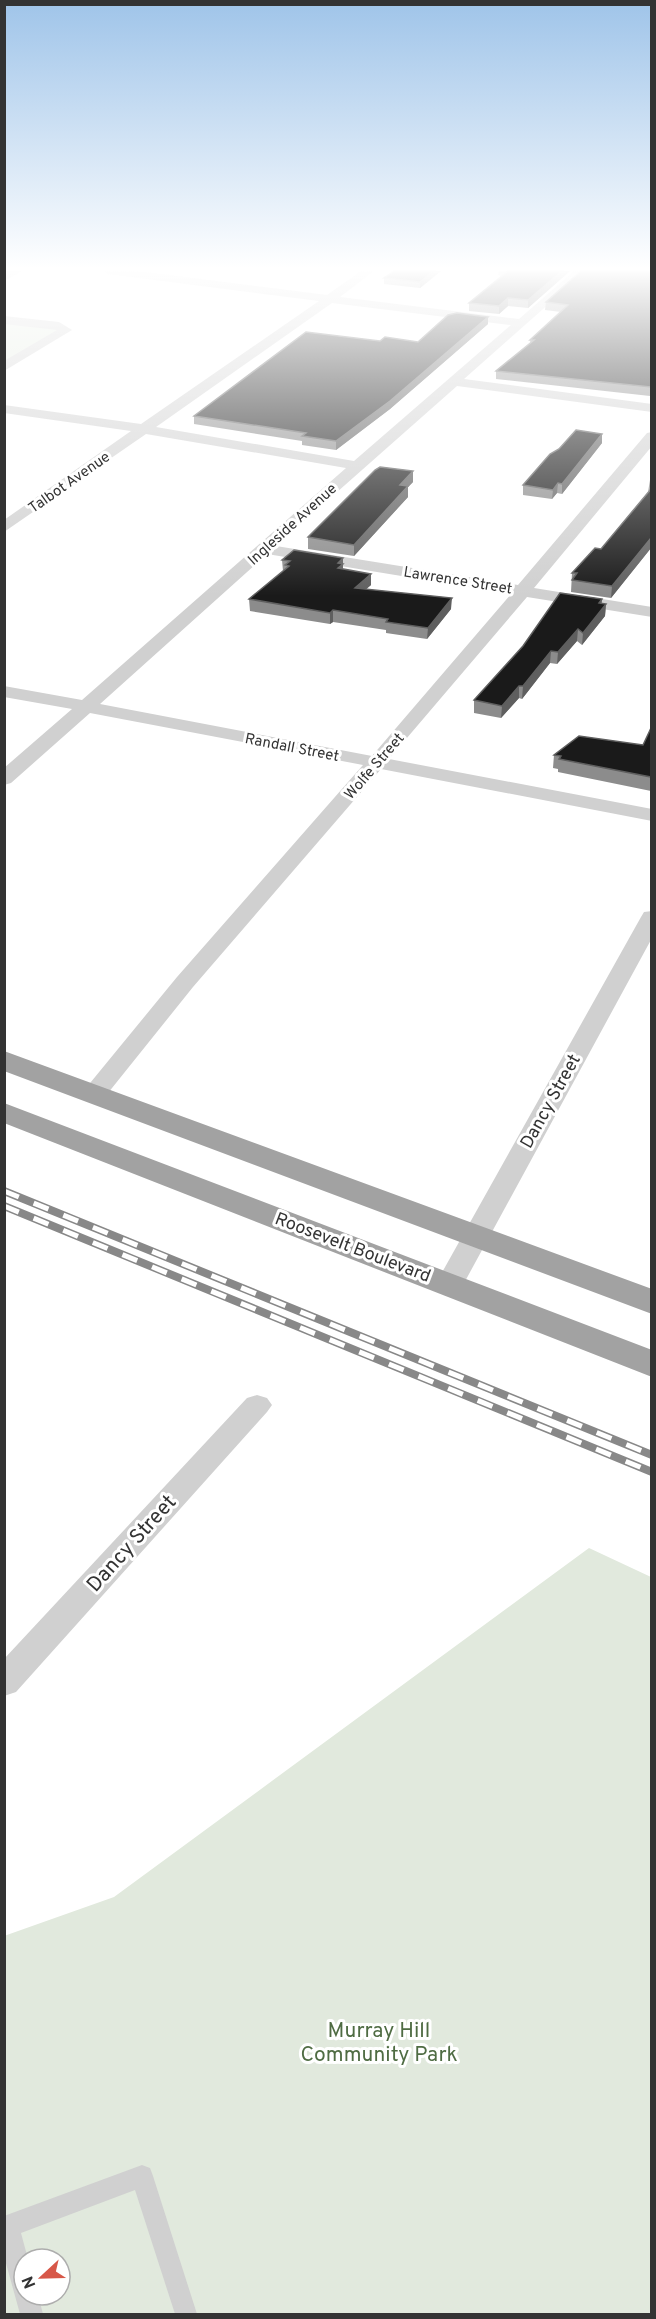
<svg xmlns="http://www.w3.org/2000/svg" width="656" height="2319" font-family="Overpass,sans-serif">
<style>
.green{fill:#e1e9dd;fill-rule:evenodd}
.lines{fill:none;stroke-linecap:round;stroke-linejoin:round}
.service{fill:#d0d0d0;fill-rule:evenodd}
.minor{fill:#d0d0d0;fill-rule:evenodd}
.secondary{fill:#bdbdbd;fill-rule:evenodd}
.trunk{fill:#a2a2a2;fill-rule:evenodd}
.rail-casing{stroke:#888;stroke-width:8}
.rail{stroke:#fff;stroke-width:5;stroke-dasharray:16;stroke-linecap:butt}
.wall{fill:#8c8c8c}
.shaded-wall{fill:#5f5f5f}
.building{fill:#1a1a1a;stroke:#5f5f5f;stroke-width:1.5}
.labels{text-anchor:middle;stroke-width:6;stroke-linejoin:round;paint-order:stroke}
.far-street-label{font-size:15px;fill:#333;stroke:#fff}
.street-label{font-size:18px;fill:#333;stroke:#fff}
.near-street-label{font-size:21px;fill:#333;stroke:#fff}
.near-park-label{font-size:21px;fill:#4f6c43;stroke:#fff}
</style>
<rect width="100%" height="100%" fill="#fff"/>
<path class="green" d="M 5,322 L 63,329 L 5,362 Z
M 589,1548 L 651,1577 L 651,2314 L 5,2314 L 4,1936 L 114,1897 ZM 24,2259 L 60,2259 L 60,2295 L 24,2295 Z"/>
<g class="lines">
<path class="service" d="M 142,2165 L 150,2168 L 153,2176 L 197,2314 L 175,2314 L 135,2190 L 21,2233 L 28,2259 L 24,2259 L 24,2295 L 38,2295 L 43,2314 L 20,2314 L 4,2256 L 4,2216 Z"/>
<path class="minor" d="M 103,271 L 138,271 L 327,295 L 361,271 L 374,271 L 340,297 L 519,319 L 574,271 L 586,271 L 464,379 L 652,404 L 652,412 L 457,386 L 276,546 L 518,585 L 647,433 L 652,432 L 652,446 L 534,588 L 652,607 L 652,617 L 527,597 L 389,759 L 652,809 L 652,821 L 381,769 L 193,987 L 104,1098 L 95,1100 L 86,1098 L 83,1093 L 86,1088 L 177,977 L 363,765 L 90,713 L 11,783 L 4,785 L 4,768 L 72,709 L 4,697 L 4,686 L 82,700 L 346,468 L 146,434 L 4,532 L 4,520 L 131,431 L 4,413 L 4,405 L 141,424 L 319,301 L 108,274 ZM 332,303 L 511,325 L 354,461 L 156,427 ZM 267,554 L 511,594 L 372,756 L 100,704 Z
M 4,316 L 59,322 L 72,330 L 4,371 L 4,361 L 57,330 L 4,324 Z
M 652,911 L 652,938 L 463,1285 L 459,1291 L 449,1294 L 439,1291 L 435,1285 L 641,917 L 644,912 Z
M 257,1395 L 267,1398 L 272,1405 L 267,1412 L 16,1692 L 4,1696 L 4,1659 L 247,1398 Z"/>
<path class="secondary" d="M 4,271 L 22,271 L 4,281 Z"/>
<path class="trunk" d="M 4,1051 L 652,1289 L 652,1314 L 4,1071 Z
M 4,1103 L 652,1350 L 652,1377 L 4,1123 Z"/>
<g class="rail-casing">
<path id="rail" d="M 4,1191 L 652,1455
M 4,1206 L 652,1472"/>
</g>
<use href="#rail" class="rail"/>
</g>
<path class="wall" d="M 441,271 L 420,288 L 384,284 L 384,278 Z
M 499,271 L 570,271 L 528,308 L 508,306 L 499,314 L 469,311 L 469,303 L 502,276 L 498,275 Z
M 651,271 L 651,394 L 650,396 L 496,379 L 496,371 L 530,344 L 530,340 L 561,312 L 545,310 L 546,302 Z
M 488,317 L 488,324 L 390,409 L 336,450 L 302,445 L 302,441 L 194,424 L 194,416 L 380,341 L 418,342 Z
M 602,434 L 602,443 L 562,494 L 557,493 L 552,499 L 523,495 L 523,485 L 559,449 Z
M 413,471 L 413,482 L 408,487 L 408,497 L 354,556 L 308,549 L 308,537 Z
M 651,478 L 651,548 L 611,598 L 571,592 L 572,573 L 601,549 L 648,492 L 650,480 Z
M 282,560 L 371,574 L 371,585 L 366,589 L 451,609 L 427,639 L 386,633 L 386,630 L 333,622 L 330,624 L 250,611 L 249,599 L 283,571 Z
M 602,599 L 601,603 L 606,604 L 605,616 L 582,645 L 577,641 L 557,664 L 550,663 L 522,699 L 519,698 L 501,718 L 474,713 L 474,700 Z
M 651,728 L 651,791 L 558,772 L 558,769 L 553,768 L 554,755 L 643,745 Z"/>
<path class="shaded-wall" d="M 434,271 L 441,271 L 420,288 L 420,282 Z
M 562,271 L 570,271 L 528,308 L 528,300 Z
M 508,298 L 508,306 L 499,314 L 499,306 Z
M 488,317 L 488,324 L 390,409 L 336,450 L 336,441 Z
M 602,434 L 602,443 L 562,494 L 562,484 Z
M 413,471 L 413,482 L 408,487 L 408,497 L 354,556 L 354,545 L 400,485 Z
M 558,483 L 557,493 L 552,499 L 553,490 Z
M 651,538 L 651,548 L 611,598 L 612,586 Z
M 343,558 L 343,575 L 338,579 L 338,563 Z
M 371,574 L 371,585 L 355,599 L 355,588 Z
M 452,598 L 451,609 L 427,639 L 428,628 Z
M 602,599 L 601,611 L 606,604 L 605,616 L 582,645 L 583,633 L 599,603 Z
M 333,610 L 333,622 L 330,624 L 330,613 Z
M 578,629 L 577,641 L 557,664 L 558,652 Z
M 551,651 L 550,663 L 522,699 L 523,686 Z
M 519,686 L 519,698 L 501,718 L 502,706 Z"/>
<path class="building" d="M 394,271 L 434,271 L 420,282 L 384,278 Z
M 508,271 L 562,271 L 528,300 L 508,298 L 499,306 L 469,303 Z
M 581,271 L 651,271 L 651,387 L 496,371 L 534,340 L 530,340 L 568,305 L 546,302 Z
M 457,313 L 488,317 L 390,401 L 336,441 L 302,436 L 306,433 L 194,416 L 306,332 L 380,341 L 385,337 L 418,342 L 448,315 Z
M 576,430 L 602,434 L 562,484 L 558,483 L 553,490 L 523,485 L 550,454 L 559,449 Z
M 380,467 L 413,471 L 400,485 L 408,486 L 354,545 L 308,537 L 375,470 Z
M 651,489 L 651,538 L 612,586 L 572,580 L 577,573 L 572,573 L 595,548 L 601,549 Z
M 294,550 L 343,558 L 338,563 L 343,564 L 338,568 L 371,574 L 355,588 L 452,598 L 428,628 L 386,622 L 388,619 L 333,610 L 330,613 L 249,599 L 289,566 L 285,565 L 290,561 L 282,560 Z
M 560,593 L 602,599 L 599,603 L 606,604 L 583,633 L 578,629 L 558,652 L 551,651 L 523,686 L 519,686 L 502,706 L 474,700 L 523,646 Z
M 651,728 L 651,777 L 559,759 L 561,756 L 554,755 L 579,736 L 643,745 Z"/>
<linearGradient id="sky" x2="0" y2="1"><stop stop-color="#9fc4e9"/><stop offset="0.45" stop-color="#fff"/><stop offset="1" stop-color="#fff" stop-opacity="0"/></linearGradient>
<rect width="656" height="596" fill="url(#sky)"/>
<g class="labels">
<g class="far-street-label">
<text transform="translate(69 482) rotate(-35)" y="5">Talbot Avenue</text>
<text transform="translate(292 524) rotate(-42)" y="5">Ingleside Avenue</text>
<text transform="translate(458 580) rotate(9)" y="5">Lawrence Street</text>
<text transform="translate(292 747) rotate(11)" y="5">Randall Street</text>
<text transform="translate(374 766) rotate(-49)" y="5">Wolfe Street</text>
</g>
<g class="street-label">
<text transform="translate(550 1101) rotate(-61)" y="6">Dancy Street</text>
<text transform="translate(353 1247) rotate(21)" y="6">Roosevelt Boulevard</text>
</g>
<g class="near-street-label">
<text transform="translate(131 1543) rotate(-48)" y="7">Dancy Street</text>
</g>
<g class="near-park-label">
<text x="379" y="2037">Murray Hill<tspan x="379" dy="24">Community Park</tspan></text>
</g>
</g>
<rect width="656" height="2319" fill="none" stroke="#333333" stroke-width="12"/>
<g transform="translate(42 2277) rotate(248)"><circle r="28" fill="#ffffff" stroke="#adadad" stroke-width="1.5"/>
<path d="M0-4.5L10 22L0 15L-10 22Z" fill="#d75748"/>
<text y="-9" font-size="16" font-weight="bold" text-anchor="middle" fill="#333333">N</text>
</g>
</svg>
